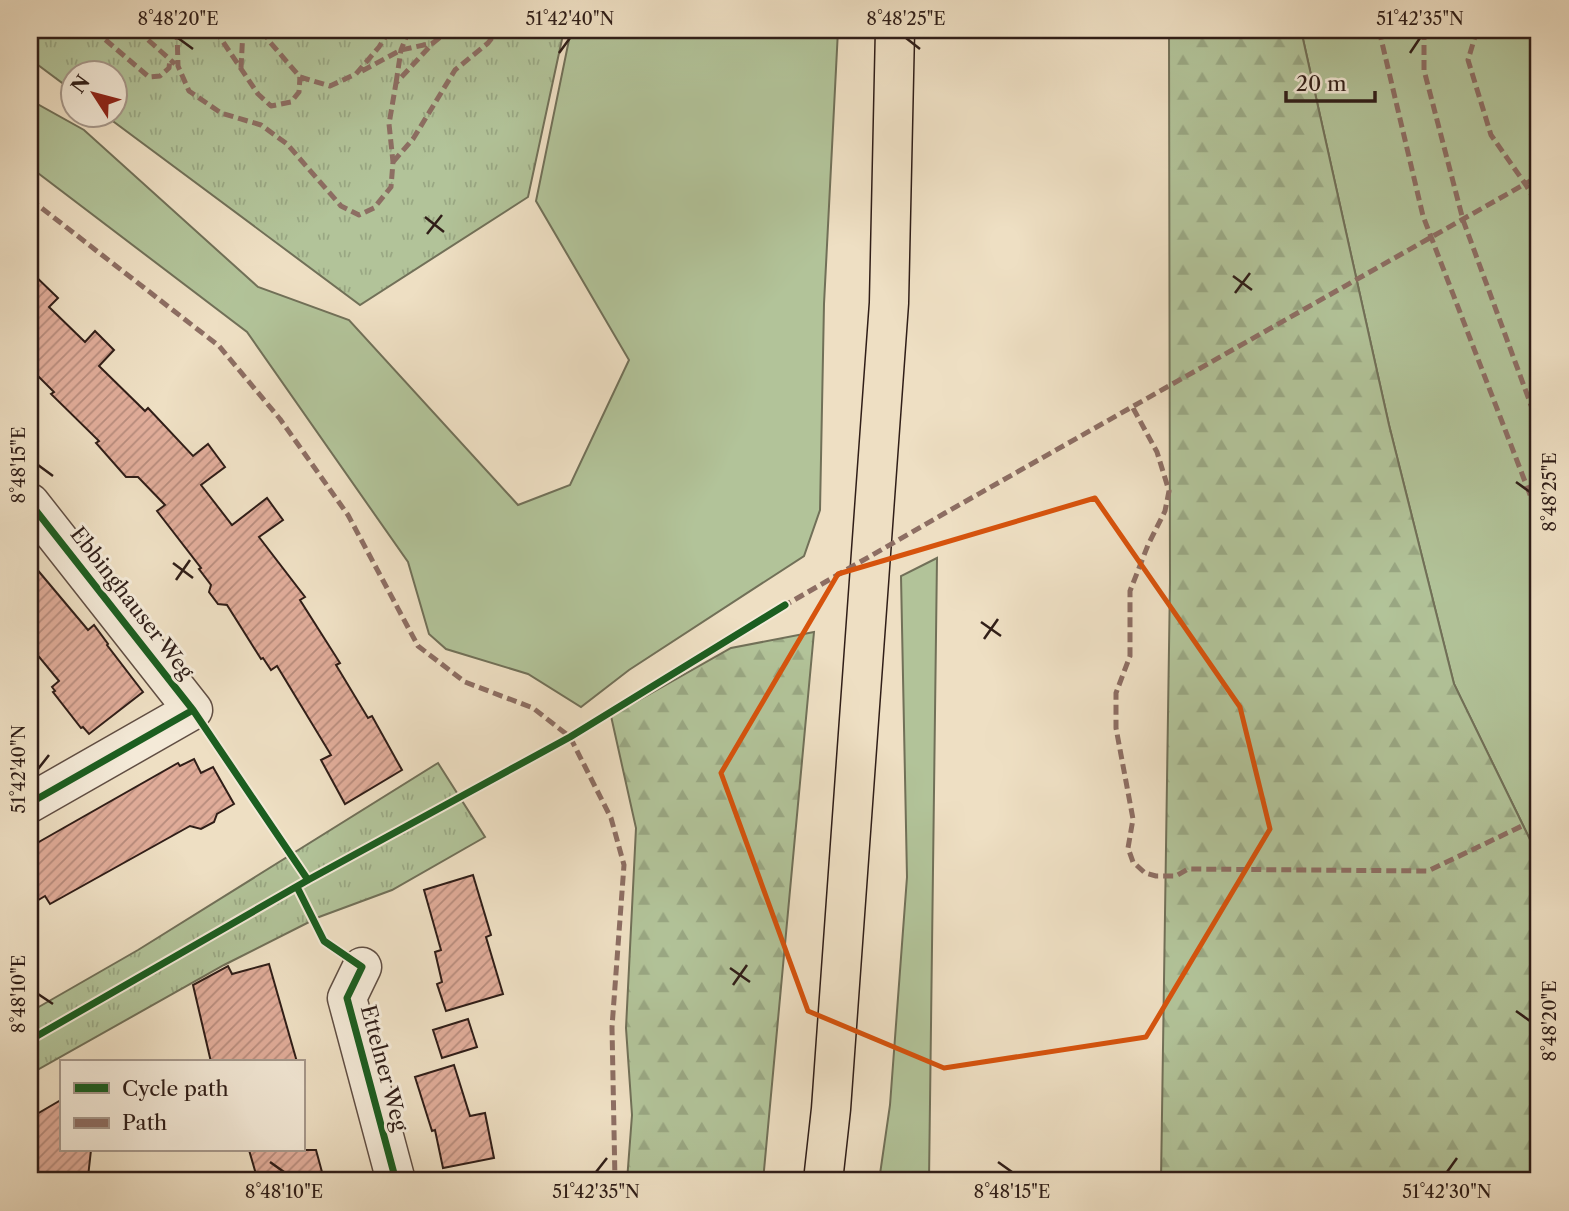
<svg xmlns="http://www.w3.org/2000/svg" width="1569" height="1211" font-family="'Libre Caslon Text',serif">
<style>
.grass{fill:#b2c399;stroke:#717058;stroke-width:2}
.forest{fill:url(#forest-firs);stroke:#717058;stroke-width:2}
.park{fill:url(#park-tufts);stroke:#717058;stroke-width:2}
.building{fill:url(#building-hatch);stroke:#301e18;stroke-width:2}
.lines{fill:none;stroke-linecap:round;stroke-linejoin:round}
.minor-casing{stroke:#604e43;stroke-width:41}
.highway-casing{stroke:#301e18;stroke-width:41}
.minor{stroke:#f4ead8;stroke-width:38}
.highway{stroke:#eedfc3;stroke-width:38}
.quiet{stroke:#8d6e63;stroke-width:5;stroke-dasharray:10 5;stroke-linecap:butt}
.cycleway-casing{stroke:#f4ead8;stroke-width:11}
.cycleway{stroke:#1b5e20;stroke-width:7}
.marked{fill:none;stroke:#d6530d;stroke-width:5;stroke-linejoin:round}
.ticks{fill:none;stroke:#301e18;stroke-width:2.5}
.labels{text-anchor:middle;stroke-width:6;stroke-linejoin:round;paint-order:stroke}
.street-label{font-size:21px;fill:#301e18;stroke:#f4ead8}
.neatline{fill:none;stroke:#301e18;stroke-width:2.5}
.ticks-label{font-size:18px;text-anchor:middle;fill:#301e18}
</style>
<defs>
<pattern id="forest-firs" width="22" height="20" patternUnits="userSpaceOnUse" patternTransform="scale(1.75)"><rect width="22" height="20" fill="#b2c399"/><path d="M5 1l3.5 6h-7zM16 11l3.5 6h-7z" fill="#99a783"/></pattern>
<pattern id="park-tufts" width="24" height="20" patternUnits="userSpaceOnUse" patternTransform="scale(1.75)"><rect width="24" height="20" fill="#b2c399"/><path d="M3 7l-1-3M5 7V3M7 7l1-3M15 17l-1-3M17 17v-4M19 17l1-3" fill="none" stroke="#99a783"/></pattern>
<pattern id="building-hatch" width="6" height="6" patternUnits="userSpaceOnUse" patternTransform="scale(1.75)"><rect width="6" height="6" fill="#e0ac99"/><path d="M-1 1l2-2M0 6l6-6M5 7l2-2" fill="none" stroke="#b68b7c"/></pattern>
</defs>
<rect width="100%" height="100%" fill="#eedfc3"/>
<filter id="stains"><feTurbulence type="fractalNoise" baseFrequency=".00286" numOctaves="4"/><feColorMatrix values="0 0 0 0 .2 0 0 0 0 .09 0 0 0 0 .02 0 0 0 .5 -.17"/></filter>
<radialGradient id="worn" r=".72"><stop offset=".6" stop-color="#630" stop-opacity="0"/><stop offset="1" stop-color="#630" stop-opacity=".3"/></radialGradient>
<path class="grass" d="M 571,30 L 838,30 L 824,304 L 820,510 L 804,556 L 629,670 L 581,707 L 528,674 L 446,649 L 429,634 L 408,562 L 247,332 L 30,167 L 30,100 L 84,130 L 258,287 L 349,320 L 518,505 L 570,485 L 629,360 L 536,201 Z
M 1301,30 L 1539,30 L 1539,858 L 1454,684 L 1389,425 Z
M 937,558 L 929,1181 L 879,1181 L 890,1105 L 907,877 L 901,576 Z"/>
<path class="forest" d="M 1169,30 L 1301,30 L 1389,425 L 1454,684 L 1539,858 L 1539,1181 L 1161,1181 L 1170,582 Z
M 814,632 L 763,1181 L 627,1181 L 632,1115 L 626,1028 L 636,828 L 611,716 L 731,648 Z"/>
<path class="park" d="M 30,30 L 564,30 L 528,197 L 360,305 L 106,116 L 116,116 L 116,74 L 74,74 L 73,91 L 30,59 Z
M 438,763 L 485,837 L 392,890 L 319,917 L 224,965 L 30,1074 L 30,1012 L 138,950 Z"/>
<path class="building" d="M 30,271 L 58,298 L 49,307 L 85,342 L 95,331 L 114,350 L 99,366 L 145,411 L 148,408 L 193,456 L 208,444 L 225,467 L 201,485 L 232,525 L 267,498 L 283,520 L 259,537 L 305,597 L 300,600 L 340,663 L 336,665 L 368,718 L 372,716 L 402,770 L 345,804 L 321,760 L 331,755 L 277,666 L 271,670 L 263,658 L 261,659 L 227,605 L 218,604 L 209,592 L 211,585 L 199,569 L 201,568 L 157,511 L 165,505 L 138,477 L 126,477 L 96,443 L 99,441 L 51,394 L 54,392 L 30,368 Z
M 30,561 L 88,630 L 94,625 L 108,644 L 107,645 L 143,692 L 89,734 L 83,727 L 81,728 L 53,692 L 55,691 L 52,687 L 59,681 L 30,646 Z
M 194,759 L 201,773 L 213,767 L 234,804 L 217,814 L 214,822 L 201,829 L 190,826 L 50,904 L 45,896 L 30,905 L 30,847 L 178,763 L 180,766 Z
M 473,875 L 491,935 L 486,937 L 503,994 L 446,1011 L 437,984 L 442,982 L 435,952 L 441,950 L 424,890 Z
M 269,964 L 297,1062 L 211,1062 L 193,985 L 228,966 L 232,974 Z
M 468,1019 L 477,1047 L 442,1058 L 433,1030 Z
M 454,1065 L 470,1116 L 485,1113 L 494,1158 L 443,1168 L 435,1130 L 432,1131 L 415,1077 Z
M 61,1100 L 61,1150 L 91,1150 L 88,1177 L 62,1174 L 61,1181 L 30,1181 L 30,1118 Z
M 249,1150 L 316,1150 L 322,1172 L 313,1174 L 315,1181 L 258,1181 Z"/>
<g class="lines">
<g class="minor-casing">
<path id="minor" d="M 30,503 L 193,710 L 30,803
M 362,967 L 347,998 L 396,1181"/>
</g>
<g class="highway-casing">
<path id="highway" d="M 823,1181 L 831,1109 L 889,303 L 895,30"/>
</g>
<use href="#minor" class="minor"/>
<use href="#highway" class="highway"/>
<path class="quiet" d="M 94,30 L 149,77 L 160,76 L 169,68 L 170,59
M 137,30 L 175,64
M 177,30 L 178,66 L 189,91 L 221,113 L 261,125 L 287,144 L 341,206 L 359,215 L 374,208 L 391,187 L 393,162 L 389,124 L 396,83 L 433,43 L 449,30
M 215,30 L 258,94 L 271,106 L 291,102 L 299,92 L 300,77
M 263,30 L 269,41 L 300,77 L 330,86 L 356,74 L 379,47 L 390,30
M 1379,30 L 1423,216 L 1539,518
M 1424,30 L 1424,70 L 1463,220 L 1535,416 L 1539,416
M 1477,30 L 1468,60 L 1491,135 L 1526,185 L 1539,207
M 241,68 L 243,30
M 362,71 L 401,50 L 433,43
M 396,83 L 401,50 L 409,30
M 393,162 L 413,139 L 455,70 L 488,43 L 498,30
M 30,199 L 219,346 L 280,419 L 348,515 L 418,646 L 465,682 L 533,708 L 570,737 L 611,818 L 624,865 L 612,1027 L 615,1181
M 1133,408 L 1157,452 L 1169,491 L 1165,511 L 1148,545 L 1130,591 L 1130,656 L 1116,693 L 1116,728 L 1133,819 L 1128,848 L 1133,862 L 1145,873 L 1156,876 L 1176,876 L 1188,869 L 1428,871 L 1524,825
M 782,607 L 945,513 L 1539,176"/>
<g class="cycleway-casing">
<path id="cycleway" d="M 30,503 L 193,710 L 30,803
M 193,710 L 308,880
M 297,887 L 324,941 L 362,967 L 347,998 L 396,1181
M 30,1040 L 308,880 L 570,737 L 785,605"/>
</g>
<use href="#cycleway" class="cycleway"/>
</g>
<path class="marked" d="M 1095,498 L 1240,707 L 1270,829 L 1146,1037 L 944,1068 L 808,1011 L 721,773 L 838,574 Z"/>
<path class="ticks" d="M 178,38 L 193,49M 906,38 L 920,49M 559,53 L 570,38M 1410,53 L 1420,38M 425,217 L 444,232M 427,234 L 442,215M 1233,276 L 1252,290M 1235,293 L 1250,273M 38,465 L 53,476M 1516,482 L 1530,492M 173,563 L 193,578M 176,580 L 190,560M 981,622 L 1001,636M 984,639 L 998,619M 38,769 L 49,755M 730,968 L 750,982M 733,985 L 747,965M 38,994 L 53,1004M 1516,1011 L 1530,1021M 270,1162 L 284,1172M 998,1162 L 1012,1172M 596,1172 L 607,1158M 1447,1172 L 1457,1158"/>
<g class="labels">
<g class="street-label">
<text transform="translate(132 603) rotate(52)" y="7">Ebbinghauser Weg</text>
<text transform="translate(384 1068) rotate(75)" y="7">Ettelner Weg</text>
</g>
</g>
<rect width="1569" height="1211" fill="none" stroke="#eedfc3" stroke-width="77"/>
<rect x="60" y="1060" width="245" height="91" fill="#f4ead8" stroke="#a6988b" stroke-width="2"/>
<rect x="74" y="1083" width="35" height="10" fill="#1b5e20" stroke="#a6988b" stroke-width="2"/>
<text x="122" y="1096" font-size="21" fill="#301e18">Cycle path</text>
<rect x="74" y="1118" width="35" height="10" fill="#8d6e63" stroke="#a6988b" stroke-width="2"/>
<text x="122" y="1130" font-size="21" fill="#301e18">Path</text>
<g transform="translate(94 94) rotate(306)"><circle r="33" fill="#f4ead8" stroke="#a6988b" stroke-width="2"/>
<path d="M0-5L12 26L0 18L-12 26Z" fill="#8f2418"/>
<text y="-10" font-size="19" font-weight="bold" text-anchor="middle" fill="#301e18">N</text>
</g>
<path d="M1286 91v10h89v-10" fill="none" stroke="#301e18" stroke-width="3.5"/>
<text x="1296" y="91" font-size="21" fill="#301e18" stroke="#f4ead8" stroke-width="5" paint-order="stroke">20 m</text>
<rect x="38" y="38" width="1492" height="1134" class="neatline"/>
<g class="ticks-label">
<text x="178" y="25">8°48'20"E</text>
<text x="570" y="25">51°42'40"N</text>
<text x="906" y="25">8°48'25"E</text>
<text x="1420" y="25">51°42'35"N</text>
<text transform="translate(19 465) rotate(-90)" y="6">8°48'15"E</text>
<text transform="translate(1550 492) rotate(-90)" y="6">8°48'25"E</text>
<text transform="translate(19 769) rotate(-90)" y="6">51°42'40"N</text>
<text transform="translate(19 994) rotate(-90)" y="6">8°48'10"E</text>
<text transform="translate(1550 1021) rotate(-90)" y="6">8°48'20"E</text>
<text x="284" y="1198">8°48'10"E</text>
<text x="596" y="1198">51°42'35"N</text>
<text x="1012" y="1198">8°48'15"E</text>
<text x="1447" y="1198">51°42'30"N</text>
</g>
<rect width="100%" height="100%" filter="url(#stains)"/>
<rect width="100%" height="100%" fill="url(#worn)"/>
</svg>
